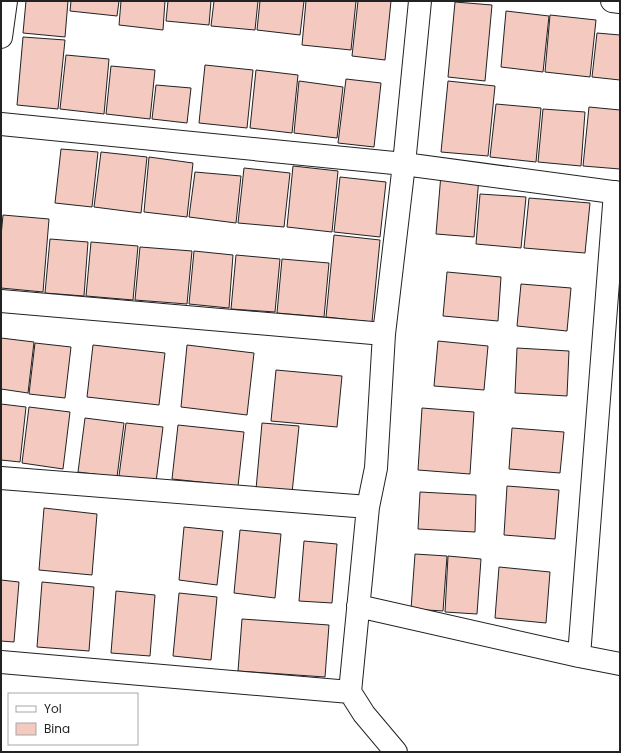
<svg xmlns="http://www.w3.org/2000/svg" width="621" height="753" font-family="Poppins,sans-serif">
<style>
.building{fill:#f3c9c0;stroke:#222}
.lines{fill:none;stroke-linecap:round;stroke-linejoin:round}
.minor-casing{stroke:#222;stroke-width:24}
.minor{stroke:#fff;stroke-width:22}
</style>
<rect width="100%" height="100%" fill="#fff"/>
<path class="building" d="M 26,1 L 68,1 L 65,37 L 23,33 Z
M 71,1 L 119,1 L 117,16 L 70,11 Z
M 121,1 L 165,1 L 163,30 L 119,25 Z
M 168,1 L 211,1 L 209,25 L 166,21 Z
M 214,1 L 258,1 L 255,30 L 211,26 Z
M 260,1 L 304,1 L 300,35 L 257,30 Z
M 306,1 L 356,1 L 351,50 L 302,45 Z
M 358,1 L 391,1 L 385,60 L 352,56 Z
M 455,2 L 492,5 L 485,81 L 448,77 Z
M 506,11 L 549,16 L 543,72 L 501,67 Z
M 550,15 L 596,20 L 590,77 L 545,72 Z
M 597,33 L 620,35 L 620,80 L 592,77 Z
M 23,37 L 65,40 L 58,109 L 17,105 Z
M 66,55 L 109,59 L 104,114 L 60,109 Z
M 205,65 L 253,70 L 247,128 L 199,123 Z
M 111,66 L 155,70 L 150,119 L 106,114 Z
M 256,70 L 298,75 L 292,133 L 250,128 Z
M 346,79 L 381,83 L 374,147 L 338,143 Z
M 299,81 L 343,87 L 337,138 L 294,133 Z
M 448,81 L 495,86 L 488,156 L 441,152 Z
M 156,85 L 191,88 L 187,123 L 152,119 Z
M 496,104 L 541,108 L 536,162 L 490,157 Z
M 589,107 L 620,110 L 620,169 L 583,166 Z
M 543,109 L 585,112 L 581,166 L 538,162 Z
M 61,149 L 98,152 L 92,207 L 55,203 Z
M 101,152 L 147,157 L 141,213 L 94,207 Z
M 149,157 L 193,163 L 187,217 L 144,212 Z
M 293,166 L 338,171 L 332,232 L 287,227 Z
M 244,168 L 290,173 L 284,227 L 238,223 Z
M 195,172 L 241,176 L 236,223 L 189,217 Z
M 441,174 L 479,177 L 474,237 L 436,234 Z
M 340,177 L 386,182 L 380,237 L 334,232 Z
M 480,194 L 526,197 L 521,248 L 476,244 Z
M 529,198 L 590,203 L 585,253 L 524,248 Z
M 3,215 L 49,219 L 43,292 L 1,288 L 1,236 Z
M 334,235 L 380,240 L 372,322 L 326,317 Z
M 50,239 L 88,242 L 84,296 L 45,293 Z
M 91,242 L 138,246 L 133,300 L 86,296 Z
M 140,247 L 192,251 L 187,304 L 135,300 Z
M 194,251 L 233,255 L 229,308 L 189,304 Z
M 236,255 L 280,259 L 275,312 L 231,309 Z
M 282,259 L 329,263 L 324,317 L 277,313 Z
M 447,272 L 501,277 L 498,321 L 443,316 Z
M 521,284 L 571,288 L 567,331 L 517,326 Z
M 1,338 L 34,342 L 28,393 L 1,389 Z
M 438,341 L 488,346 L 484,390 L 434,386 Z
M 35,343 L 71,347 L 65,398 L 29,394 Z
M 93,345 L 165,353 L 159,405 L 87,397 Z
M 187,345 L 254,353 L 247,415 L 181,407 Z
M 517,348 L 569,351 L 567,396 L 515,393 Z
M 276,370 L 342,376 L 337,427 L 271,421 Z
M 1,404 L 26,407 L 20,462 L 1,460 Z
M 29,407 L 70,412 L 63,469 L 22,463 Z
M 422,408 L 474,412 L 470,474 L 418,470 Z
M 85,418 L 124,423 L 117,477 L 78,472 Z
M 126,423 L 163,427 L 156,482 L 119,476 Z
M 262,423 L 299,426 L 292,493 L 256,489 Z
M 178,425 L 244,432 L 238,486 L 172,479 Z
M 512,428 L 564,432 L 560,473 L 509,469 Z
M 507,486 L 559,490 L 555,539 L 504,535 Z
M 420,492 L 476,495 L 475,532 L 418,529 Z
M 44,508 L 97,514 L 92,575 L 39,570 Z
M 184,527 L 223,531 L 217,585 L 179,580 Z
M 240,530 L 281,534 L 275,598 L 234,593 Z
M 304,541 L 337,544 L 332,603 L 299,601 Z
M 415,554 L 447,556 L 443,611 L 411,609 Z
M 448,556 L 481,559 L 477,614 L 445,612 Z
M 499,567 L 550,572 L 546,623 L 495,618 Z
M 1,580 L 19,582 L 14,642 L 1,641 Z
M 42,582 L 94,587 L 89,651 L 37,647 Z
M 116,591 L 155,595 L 150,656 L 111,653 Z
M 179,593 L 217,597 L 211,660 L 173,656 Z
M 242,619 L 329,625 L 325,677 L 238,671 Z"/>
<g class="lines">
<g class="minor-casing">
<path id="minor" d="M 612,1 L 620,2
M 1,37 L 6,1
M 1,124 L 404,164 L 620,193
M 1,301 L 384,334
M 1,478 L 368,507
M 358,606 L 579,656 L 620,664
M 579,656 L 615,192
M 1,662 L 350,692
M 396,752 L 364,714 L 350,692 L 368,507 L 376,468 L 384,334 L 404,164 L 420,1"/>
</g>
<use href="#minor" class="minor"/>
</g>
<rect width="621" height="753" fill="none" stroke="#222222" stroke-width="4"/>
<rect x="8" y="693" width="130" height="52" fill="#ffffff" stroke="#a7a7a7"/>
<rect x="16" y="706" width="20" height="6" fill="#ffffff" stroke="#a7a7a7"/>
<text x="44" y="713" font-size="12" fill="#222222">Yol</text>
<rect x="16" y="723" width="20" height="12" fill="#f3c9c0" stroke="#a7a7a7"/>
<text x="44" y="733" font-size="12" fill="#222222">Bina</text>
</svg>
